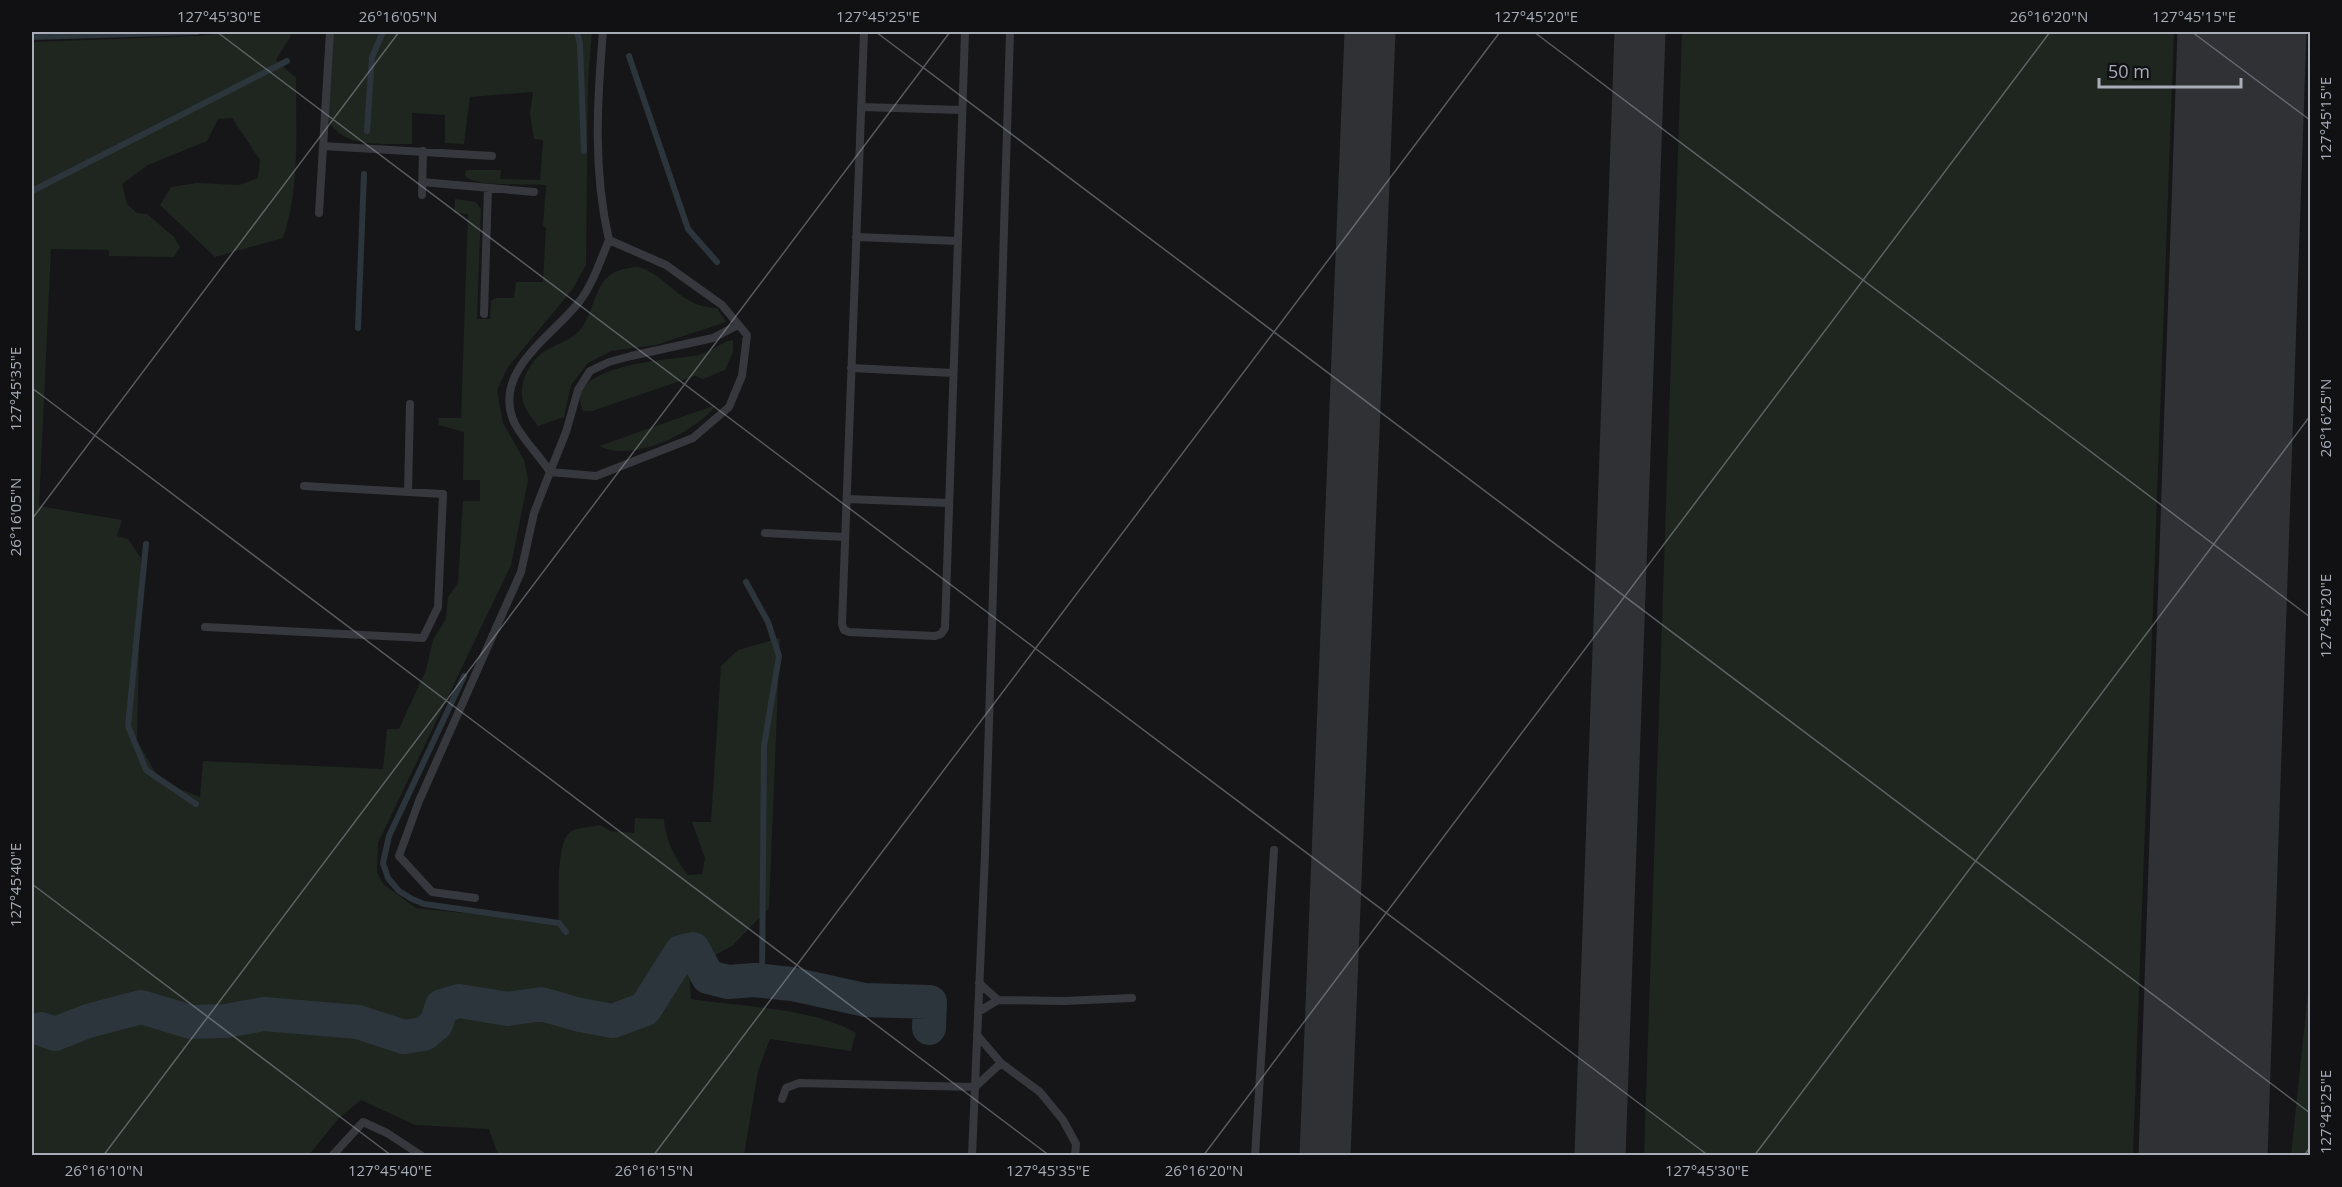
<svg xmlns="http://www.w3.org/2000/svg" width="2342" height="1187" font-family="'Open Sans',sans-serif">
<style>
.green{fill:#1e261f}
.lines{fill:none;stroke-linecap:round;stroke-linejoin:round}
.stream{stroke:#2c353c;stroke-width:6}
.river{stroke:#2c353c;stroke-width:34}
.taxiway{stroke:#303135;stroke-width:51}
.runway{stroke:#303135;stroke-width:129}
.service{stroke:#37383d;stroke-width:8}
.ticks{fill:none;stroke:#a8adb8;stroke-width:1.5;stroke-opacity:0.45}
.neatline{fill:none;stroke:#a8adb8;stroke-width:2}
.ticks-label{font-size:15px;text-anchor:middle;fill:#a8adb8}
</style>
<rect width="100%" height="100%" fill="#161618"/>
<path class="green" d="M 231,32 L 290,32 L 290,37 L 276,60 L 296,78 C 296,131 300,188 283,238 L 215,257 L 160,205 L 171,187 L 197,183 L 239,185 L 258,178 L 260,160 L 232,118 L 218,119 L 207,141 L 148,165 L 122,184 L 127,204 L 137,213 L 147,214 L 174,237 L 180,247 L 174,257 L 109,256 L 109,250 L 51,249 L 39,506 L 122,520 L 117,536 L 128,539 L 141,558 L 137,741 L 157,775 L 182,790 L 200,797 L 203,761 L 383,769 L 387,729 L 399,729 L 426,670 L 433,640 L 446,619 L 448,597 L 458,583 L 463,501 L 480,501 L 480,480 L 463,480 L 464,432 L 439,425 L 438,418 L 461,418 L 468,214 L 454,213 L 455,199 L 476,202 L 481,209 L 477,319 L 490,319 L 491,301 L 496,298 L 514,298 L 516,282 L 543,282 L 546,228 L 543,226 L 546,185 C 527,183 477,188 465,176 L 466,170 L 501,170 L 500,179 L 540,180 L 543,140 L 534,139 L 530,114 L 533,92 L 470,97 L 464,144 L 445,143 L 445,115 L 412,113 L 412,144 C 382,143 343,150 327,118 L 333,32 L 592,32 L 588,80 L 586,265 L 572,290 L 508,367 L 497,390 L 503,423 L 524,460 L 528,480 L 511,565 L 378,843 L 377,872 L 383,884 L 416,908 L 558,923 C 560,904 554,840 572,831 C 579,827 592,827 600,825 L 610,831 L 634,833 L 635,818 L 664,819 C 665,839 675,859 688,875 L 702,874 L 705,858 L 692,822 L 711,822 L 721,666 L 738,650 L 780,638 L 769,908 L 732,946 L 689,969 L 691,999 C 741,1007 812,1007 856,1033 L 851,1051 L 770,1039 L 758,1071 L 744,1155 L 498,1155 L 489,1129 L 415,1125 L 361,1100 L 339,1118 L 309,1155 L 32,1155 L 32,42 L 197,36 Z
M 1682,32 L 2174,32 L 2133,1155 L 1644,1155 Z
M 638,267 C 668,275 680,308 717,308 L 726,322 L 656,345 L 611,351 L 588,363 L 571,385 L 564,417 L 538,426 C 534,420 528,414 525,407 C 516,388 528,362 545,351 C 558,343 575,339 583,326 C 601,296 593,270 638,267 Z
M 733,340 L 733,352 L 725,370 L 703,379 L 695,376 L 592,411 L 583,411 C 562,363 674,360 699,355 C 712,352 720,342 733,340 Z
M 716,405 C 695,433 633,463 599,446 Z
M 2310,974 L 2310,1155 L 2291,1155 Z"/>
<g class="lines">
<path class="stream" d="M 577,32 L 580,44 L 584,151
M 32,37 L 197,32
M 629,56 L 688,229 L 717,262
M 367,131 L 372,57 L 383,32
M 32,191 L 287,61
M 358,328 L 364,174
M 146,544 L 128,726 L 146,770 L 196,804
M 746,582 L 768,622 L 779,656 L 764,746 L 762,981
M 464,676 L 389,836 L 383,863 L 388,878 L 399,891 L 412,899 L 424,904 L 559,923 L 566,932
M 32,1017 L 41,1029"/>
<path class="river" d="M 41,1029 L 55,1034 L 88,1021 L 141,1007 L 191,1022 L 225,1021 L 264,1014 L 358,1022 L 404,1037 L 424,1034 L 436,1024 L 442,1006 L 459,1001 L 508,1009 L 541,1004 L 580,1015 L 613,1021 L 645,1009 L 681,952 L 693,949 L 708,977 L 728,982 L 754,980 L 792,984 L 865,1000 L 930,1002 L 929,1028"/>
<path class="taxiway" d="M 1325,1156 L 1370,32
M 1600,1156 L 1640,32"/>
<path class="runway" d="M 2203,1156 L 2242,32"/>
<path class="service" d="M 864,32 L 842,624 L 844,630 L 849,632 L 935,636 L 941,634 L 945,628 L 965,32
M 861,107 L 962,110
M 323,146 L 492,156
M 422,182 L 534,192
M 422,195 L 423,151
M 319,213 L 330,32
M 856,237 L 958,241
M 484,314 L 488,188
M 851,368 L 953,373
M 550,472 C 540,456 524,441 515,424 C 490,372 553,336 579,302 C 593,284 600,261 609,240
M 550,472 L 566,432 L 578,390 L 590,371 L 609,362 L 631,356 L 713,338 L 738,325
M 408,492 L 410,404
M 847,499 L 949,503
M 765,533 L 845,537
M 205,627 L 423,638 L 438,607 L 443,494 L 304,486
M 475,898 L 432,892 L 399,856 L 419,801 L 521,572 L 534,513 L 550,472 L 596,476 L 693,438 L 729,407 L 742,376 L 747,335 L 722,305 L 666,265 L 609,240 C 593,171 597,102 603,32
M 979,983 L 998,1000 L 1064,1001 L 1132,998
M 978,1012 L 998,1000
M 977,1035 L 1001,1063 L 1040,1092 L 1063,1120 L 1076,1144 L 1075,1156
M 782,1099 L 786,1088 L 799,1083 L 975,1087 L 1001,1063
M 332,1156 L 363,1122 L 387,1133 L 422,1156
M 972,1156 L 985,854 L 1010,32
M 1255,1156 L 1274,850"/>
</g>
<path class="ticks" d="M 217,32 L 1709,1156M 876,32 L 2310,1113M 1534,32 L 2310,617M 2192,32 L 2310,120M 32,388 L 1050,1156M 32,519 L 399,32M 32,884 L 392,1156M 103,1156 L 950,32M 653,1156 L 1500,32M 1203,1156 L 2050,32M 1754,1156 L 2310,416M 2304,1156 L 2310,1147"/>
<rect width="2342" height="1187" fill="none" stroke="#111113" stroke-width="66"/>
<path d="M2099 78v9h142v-9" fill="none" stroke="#a8adb8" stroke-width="3"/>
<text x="2108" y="78" font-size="18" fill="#a8adb8" stroke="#111113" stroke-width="4.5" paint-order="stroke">50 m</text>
<rect x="33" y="33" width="2276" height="1121" class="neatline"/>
<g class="ticks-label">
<text x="219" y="22">127°45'30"E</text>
<text x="398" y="22">26°16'05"N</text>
<text x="878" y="22">127°45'25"E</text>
<text x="1536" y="22">127°45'20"E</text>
<text x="2049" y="22">26°16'20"N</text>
<text x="2194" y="22">127°45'15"E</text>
<text transform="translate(2326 119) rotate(-90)" y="5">127°45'15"E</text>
<text transform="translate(16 389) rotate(-90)" y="5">127°45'35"E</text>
<text transform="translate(2326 418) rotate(-90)" y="5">26°16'25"N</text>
<text transform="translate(16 517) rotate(-90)" y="5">26°16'05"N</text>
<text transform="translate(2326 616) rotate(-90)" y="5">127°45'20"E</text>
<text transform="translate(16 885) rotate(-90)" y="5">127°45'40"E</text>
<text transform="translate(2326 1112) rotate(-90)" y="5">127°45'25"E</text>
<text x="104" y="1176">26°16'10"N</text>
<text x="390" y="1176">127°45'40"E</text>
<text x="654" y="1176">26°16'15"N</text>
<text x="1048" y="1176">127°45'35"E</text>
<text x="1204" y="1176">26°16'20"N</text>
<text x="1707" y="1176">127°45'30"E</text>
</g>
</svg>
